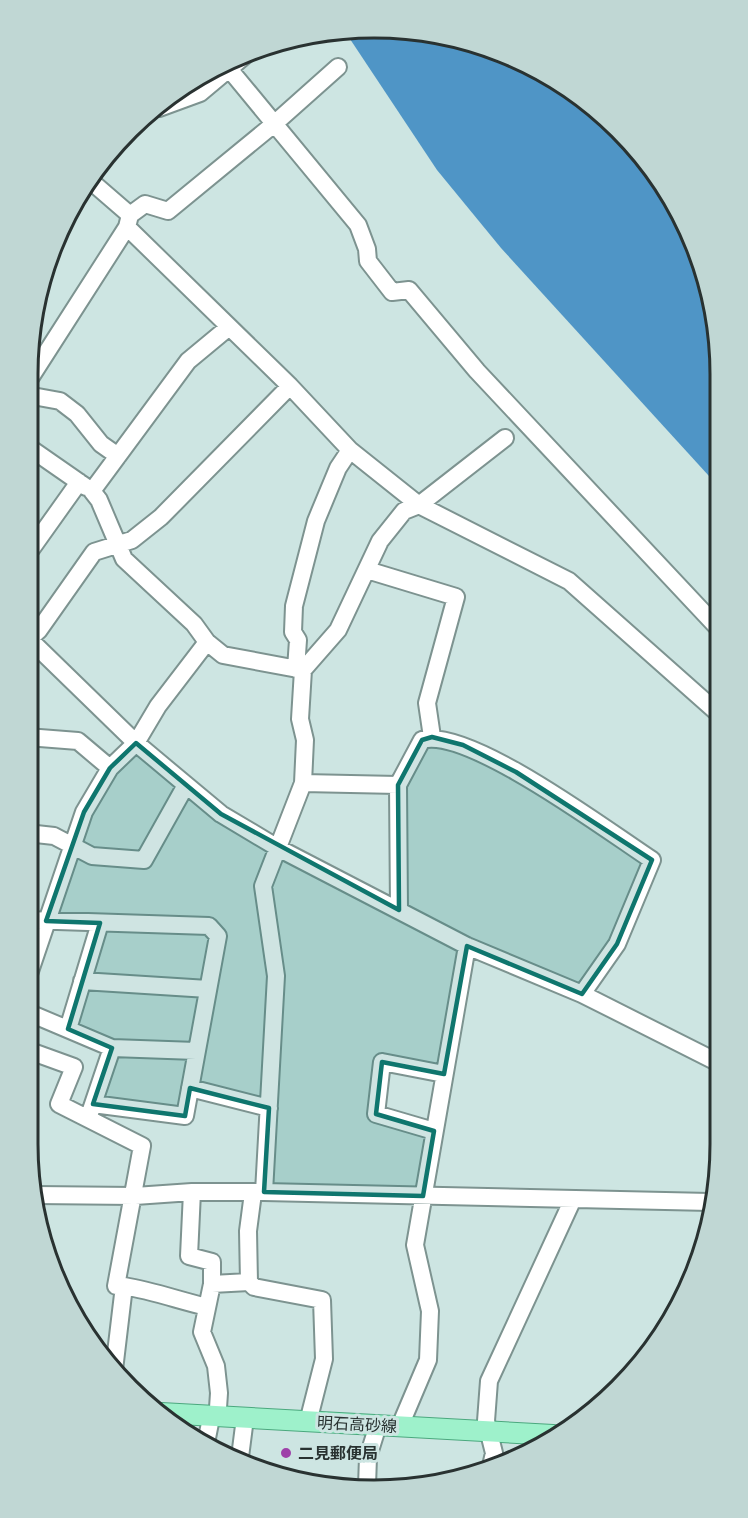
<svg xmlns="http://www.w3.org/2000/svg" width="748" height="1518" font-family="'Fira Sans','Noto Sans JP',sans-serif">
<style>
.water{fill:#4f95c6}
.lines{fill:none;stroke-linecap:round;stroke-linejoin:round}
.minor-casing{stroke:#7d9390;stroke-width:20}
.major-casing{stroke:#4ba87e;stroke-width:22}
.minor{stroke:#fff;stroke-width:16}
.major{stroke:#9ef1cb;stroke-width:20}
.marked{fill:#0f766e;fill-opacity:0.2;stroke:#0f766e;stroke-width:4.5;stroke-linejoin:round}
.poi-dot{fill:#9e40a9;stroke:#cde5e2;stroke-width:2}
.labels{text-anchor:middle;stroke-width:6;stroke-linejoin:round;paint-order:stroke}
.street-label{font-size:16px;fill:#293231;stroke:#cde5e2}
.poi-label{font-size:16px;font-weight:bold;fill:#293231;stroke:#cde5e2;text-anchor:start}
.rim{fill:none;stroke:#293231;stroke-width:3}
</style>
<rect width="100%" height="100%" fill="#cde5e2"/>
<path class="water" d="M 374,27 L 507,54 L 586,99 L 649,163 L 694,241 L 718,328 L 719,487 L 501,248 L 437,170 L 346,33 Z"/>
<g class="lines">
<g class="minor-casing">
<path id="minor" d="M 230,70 L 358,225 L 367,249 L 368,261 L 392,292 L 409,290 L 477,371 L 719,629
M 159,108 L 200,93 L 249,52
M 93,183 L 130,215 L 127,227 L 290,386 L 350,450 L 419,505 L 569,581 L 719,714
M 130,215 L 145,204 L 168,211 L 274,124 L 338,67
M 229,327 L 188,361 L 92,491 L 99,500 L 124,559 L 194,624 L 207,642 L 223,655 L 303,670
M 27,383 L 127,227
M 27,395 L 60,401 L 77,414 L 101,444 L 118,456
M 27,446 L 86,487
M 27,555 L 79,482
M 367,570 L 456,597 L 427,703 L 432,737
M 27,637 L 136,743 L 221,814 L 278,848 L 467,946 L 582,994 L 721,1064
M 29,639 L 39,630 L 94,552 L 132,540 L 161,517 L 290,386
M 296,669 L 298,640 L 293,632 L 294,606 L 316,521 L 338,468 L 350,450
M 27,737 L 78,741 L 110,768 L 136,743 L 158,706 L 207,642
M 303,783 L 398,785
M 27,833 L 54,836 L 92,856 L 144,860 L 186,785
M 399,910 L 398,785 L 422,740 C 469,727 609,832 652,860 L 617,944 L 582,994
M 27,920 L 209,926 L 218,936 L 185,1116 L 93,1104
M 27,980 L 84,812 L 110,768
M 82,981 L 208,989
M 27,1012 L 112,1048 L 196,1051
M 68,1029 L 100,923
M 27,1050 L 74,1067 L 59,1104 L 142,1146 L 116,1286 L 124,1286 L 114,1370
M 190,1088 L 269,1108
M 90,1113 L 112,1048
M 434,1131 L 376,1114 L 382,1062 L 444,1074
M 192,1192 L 189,1256 L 212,1262 L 212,1284 L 249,1282
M 264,1192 L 276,976 L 263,886 L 303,783 L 305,740 L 300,719 L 303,670 L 338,630 L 380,541 L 404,511 L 419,505 L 505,438
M 253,1193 L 248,1231 L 249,1282 L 254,1287 L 322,1300 L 324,1359 L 308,1422
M 35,1195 L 135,1196 L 192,1192 L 264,1192 L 710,1202
M 124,1286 C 153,1291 178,1300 207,1307
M 400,1426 L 428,1360 L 430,1311 L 415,1245 L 467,946
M 206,1443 L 211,1418 L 218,1408 L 219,1393 L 216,1366 L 202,1332 L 212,1284
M 240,1457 L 245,1418
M 491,1466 L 494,1453 L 486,1421 L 489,1381 L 573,1199
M 367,1486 L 368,1457 L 378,1425"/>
</g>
<g class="major-casing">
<path id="major" d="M 161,1413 L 553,1435"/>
</g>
<use href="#minor" class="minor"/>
<use href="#major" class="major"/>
</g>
<path class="marked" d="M 432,737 L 463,745 L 516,772 L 652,860 L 617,944 L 582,994 L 467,946 L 444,1074 L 382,1062 L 376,1114 L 434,1131 L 423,1196 L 264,1192 L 269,1108 L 190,1088 L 185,1116 L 93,1104 L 112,1048 L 68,1029 L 100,923 L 46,921 L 84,812 L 110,768 L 136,743 L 221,814 L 399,910 L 398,785 L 422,740 Z"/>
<circle class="poi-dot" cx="286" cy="1453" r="6"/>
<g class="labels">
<g class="street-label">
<text transform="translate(357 1424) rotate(3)" y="6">明石高砂線</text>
</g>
<g class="poi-label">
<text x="298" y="1459">二見郵便局</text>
</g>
</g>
<path d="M0 0H748V1518H0ZM374 38H374A336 336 0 0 1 710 374V1144A336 336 0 0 1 374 1480H374A336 336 0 0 1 38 1144V374A336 336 0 0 1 374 38Z" fill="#c0d7d4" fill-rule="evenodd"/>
<path class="rim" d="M374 38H374A336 336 0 0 1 710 374V1144A336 336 0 0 1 374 1480H374A336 336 0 0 1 38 1144V374A336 336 0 0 1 374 38Z"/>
</svg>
